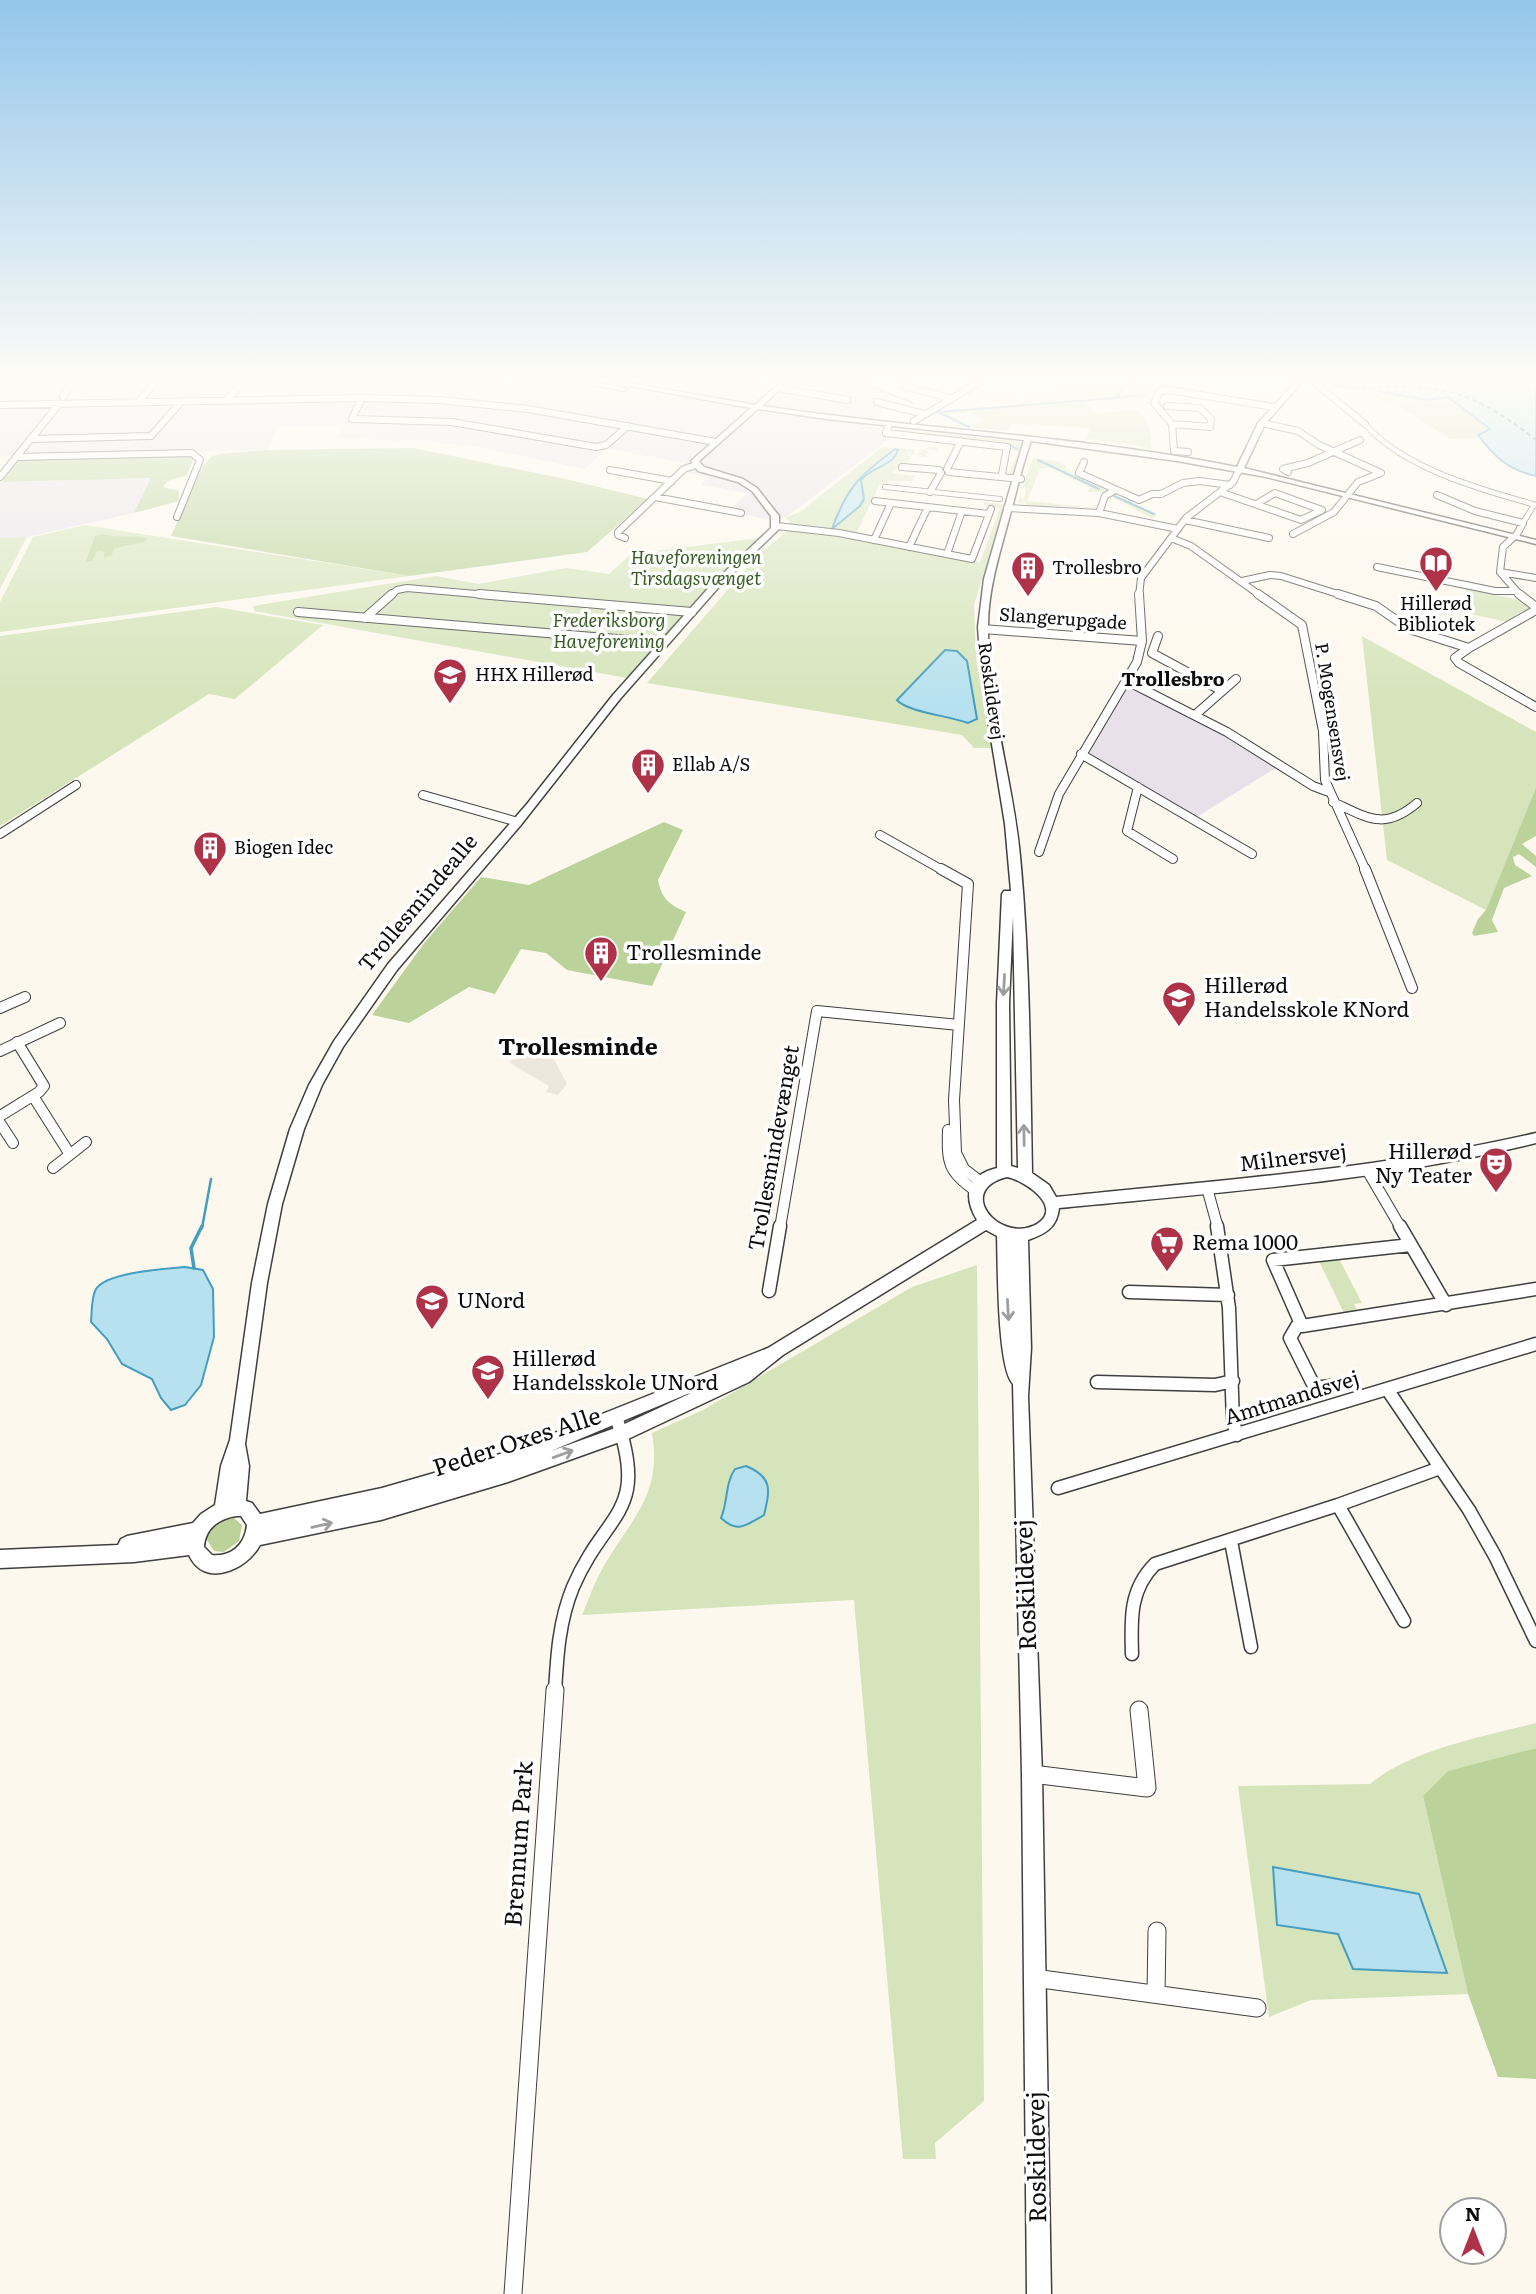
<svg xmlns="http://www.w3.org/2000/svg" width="1536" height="2294" font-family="Literata,serif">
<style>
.industrial{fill:#e8e1ea}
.green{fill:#d5e4ba}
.forest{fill:#bbd39b}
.plaza{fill:#ece6dd}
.water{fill:#b7e1ef;stroke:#459dbf;stroke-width:2}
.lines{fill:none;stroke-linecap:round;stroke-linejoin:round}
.stream-far2{stroke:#459dbf;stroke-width:2}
.stream-far1{stroke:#459dbf;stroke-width:2.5}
.stream{stroke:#459dbf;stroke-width:3.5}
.ferry{stroke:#236e91;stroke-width:2;stroke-dasharray:4.5 3.5;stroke-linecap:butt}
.pedestrian-casing{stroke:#3f3f3f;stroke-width:6}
.minor-far4-casing{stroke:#3f3f3f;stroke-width:8}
.minor-far3-casing{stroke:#3f3f3f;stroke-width:10}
.minor-far2-casing{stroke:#3f3f3f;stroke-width:12}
.minor-far1-casing{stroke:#3f3f3f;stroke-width:15}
.minor-casing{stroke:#3f3f3f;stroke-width:19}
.tertiary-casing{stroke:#3f3f3f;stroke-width:3}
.pedestrian{stroke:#fff;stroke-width:4.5}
.minor-far4{stroke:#fff;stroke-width:6}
.minor-far3{stroke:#fff;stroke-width:8}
.minor-far2{stroke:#fff;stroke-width:10}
.minor-far1{stroke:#fff;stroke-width:12}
.minor{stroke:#fff;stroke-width:17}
.tertiary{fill:#fff;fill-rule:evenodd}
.oneway{stroke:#9e9e9e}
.labels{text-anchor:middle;stroke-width:7;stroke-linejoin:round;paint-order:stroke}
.far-park-label{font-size:18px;font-style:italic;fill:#365d23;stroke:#fff}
.far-poi-label{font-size:18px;fill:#0c0c0c;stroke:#fff;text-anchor:start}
.far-street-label{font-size:18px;fill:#0c0c0c;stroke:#fff}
.far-neighbourhood-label{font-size:19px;font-weight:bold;fill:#0c0c0c;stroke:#fff}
.street-label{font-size:21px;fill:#0c0c0c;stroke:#fff}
.poi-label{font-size:21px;fill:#0c0c0c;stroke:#fff;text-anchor:start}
.neighbourhood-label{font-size:23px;font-weight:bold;fill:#0c0c0c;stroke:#fff}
.near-street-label{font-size:24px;fill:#0c0c0c;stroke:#fff}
</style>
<rect width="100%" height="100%" fill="#fdf8ed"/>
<path class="industrial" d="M 0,383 L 858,383 L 892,396 L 883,402 L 888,406 L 862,426 L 900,431 L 786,517 L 772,520 L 728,512 L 747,493 L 702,485 L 707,477 L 678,471 L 685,463 L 608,449 L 584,469 L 484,448 L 432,442 L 337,438 L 343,426 L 279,427 L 266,450 L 0,456 Z
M 0,471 L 8,471 L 3,482 L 151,478 L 134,513 L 27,537 L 0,538 Z
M 1120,681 L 1282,764 L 1195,818 L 1089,754 Z"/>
<path class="green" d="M 1063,383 L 1094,385 L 1133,383 L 1127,386 L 1157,391 L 1153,397 L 1082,400 L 1095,413 L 1139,410 L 1150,430 L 1152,450 L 1137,445 L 1086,439 L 1090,428 L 1010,424 L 1008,431 L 934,424 L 969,426 L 984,421 L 969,412 L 949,415 L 930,413 L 1037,404 Z
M 1378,391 L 1426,400 L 1448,397 L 1490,430 L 1478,434 L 1479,438 L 1450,439 L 1399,406 L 1393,407 L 1365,393 Z
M 903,430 L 1014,441 L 1024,445 L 1014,474 L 989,474 L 1007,475 L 1018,455 L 1017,450 L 1012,450 L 1009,444 L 902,433 Z
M 882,447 L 914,449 L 914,453 L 920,453 L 928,447 L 939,448 L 937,451 L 926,449 L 929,453 L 924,454 L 930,458 L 917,456 L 922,456 L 916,453 L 911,456 L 908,452 L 907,456 L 911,457 L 906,466 L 899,466 L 893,473 L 915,476 L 913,481 L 889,481 L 887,485 L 880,484 L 856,534 L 791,525 L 786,517 L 800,512 Z
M 1033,458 L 1061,462 L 1060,463 L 1067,466 L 1065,468 L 1074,472 L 1064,469 L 1157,515 L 1152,518 L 1103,492 L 1088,492 L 1089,487 L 1050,467 L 1040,469 L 1027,501 L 1095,508 L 1052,506 L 1087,511 L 1023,506 L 1026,504 L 1018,502 L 1021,497 L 1023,502 L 1033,503 L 1023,501 L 1026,491 L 1024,484 Z
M 984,502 L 1005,505 L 974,605 L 976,657 L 992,748 L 974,748 L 962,735 L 647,683 L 756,557 L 791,528 L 836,534 L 980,562 L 1000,508 L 984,505 Z
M 85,525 L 409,576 L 0,632 L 0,602 L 33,537 Z
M 27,537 L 0,589 L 0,538 Z
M 759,538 L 627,678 L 254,611 L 253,606 L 436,576 L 478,584 L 566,568 L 609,574 L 631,554 Z
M 1466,589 L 1520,600 L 1531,608 L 1507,622 L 1466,613 L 1462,612 L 1464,600 L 1470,599 L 1466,598 Z
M 216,607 L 323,625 L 235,699 L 209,694 L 0,826 L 0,636 Z
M 1362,636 L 1536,732 L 1536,790 L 1486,910 L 1387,860 Z
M 1338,1257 L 1362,1303 L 1354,1304 L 1359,1313 L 1345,1315 L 1318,1259 Z
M 977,1265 L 984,2101 L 935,2143 L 936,2159 L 903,2159 L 854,1600 L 582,1615 C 588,1602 592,1588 599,1575 C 627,1521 663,1500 652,1433 L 703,1410 L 912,1287 Z
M 1536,1723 L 1536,1748 L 1449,1771 L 1423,1796 L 1468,1994 L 1311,2000 L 1269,2017 L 1238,1786 L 1370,1784 C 1410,1750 1485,1736 1536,1723 Z"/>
<path class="forest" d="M 413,448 L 570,480 L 648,499 L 587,552 L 409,576 L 171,536 L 203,465 L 211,457 L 219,454 L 266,450 Z
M 188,456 L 194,458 L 187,475 L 168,481 L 163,487 L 179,491 L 179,501 L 134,513 L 151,478 L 2,482 L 18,460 Z
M 103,534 C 118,539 135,534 148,539 L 144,542 L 115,548 L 111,556 L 103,557 L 105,552 L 98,550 L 92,561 L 86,562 L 95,536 Z
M 1536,788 L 1536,836 L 1522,844 L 1536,856 L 1536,867 L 1519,854 L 1513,857 L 1515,865 L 1532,876 L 1504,888 L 1492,920 L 1498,932 L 1474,936 L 1472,933 L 1478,919 L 1486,910 Z
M 664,822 L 683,830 L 658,880 C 662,899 668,904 686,912 L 652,986 L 567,970 L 546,953 L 521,949 L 495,994 L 469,987 L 409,1023 L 372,1015 L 425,942 L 481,877 L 529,885 Z
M 234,1518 L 242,1525 L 239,1541 L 224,1552 L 214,1551 L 207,1540 C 209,1526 220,1517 234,1518 Z
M 1536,1748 L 1536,2079 L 1498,2077 L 1468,1994 L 1423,1796 L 1448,1771 Z"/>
<path class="plaza" d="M 545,1042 L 567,1084 L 558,1095 L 546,1092 L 549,1086 L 510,1063 L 511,1060 L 531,1056 L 540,1043 Z"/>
<path class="water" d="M 1331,383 L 1536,383 L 1536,476 C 1509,470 1494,457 1478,435 L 1490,429 L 1448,397 L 1426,400 L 1366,389 L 1334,386 Z
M 895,449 L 898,450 C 893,467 872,466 861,480 L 864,499 L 860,506 L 832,529 C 847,487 860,475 895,449 Z
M 945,650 L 957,651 L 967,661 L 977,719 L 968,723 C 950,716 907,712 897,700 Z
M 185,1267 L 203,1270 L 213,1289 L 214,1337 L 201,1385 L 185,1405 L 171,1410 L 161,1398 L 152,1379 L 122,1364 L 107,1339 L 91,1322 C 92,1312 91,1298 96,1289 C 107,1272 165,1269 185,1267 Z
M 746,1466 C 773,1477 770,1490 764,1515 C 746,1525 738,1534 721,1518 C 728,1502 725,1483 735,1469 Z
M 1273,1867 L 1419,1894 L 1447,1973 L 1353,1969 L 1338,1934 L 1277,1925 Z"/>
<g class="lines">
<path class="stream-far2" d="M 862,383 L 913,403
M 1116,398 L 1144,395
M 937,412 L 1116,398 L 1124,386 L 1133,383
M 938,412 L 969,427
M 1010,445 L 1017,449
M 1038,460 L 1099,489
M 1114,496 L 1154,514"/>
<path class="stream-far1" d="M 202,1228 L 211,1179"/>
<path class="stream" d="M 194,1268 L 191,1248 L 202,1226"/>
<path class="ferry" d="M 1363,387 L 1368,383
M 1362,388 C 1445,384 1470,389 1536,440"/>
<g class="pedestrian-casing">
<path id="pedestrian" d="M 1365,424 C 1402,468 1482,490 1536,505
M 885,487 L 1000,499
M 1523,523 L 1534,505"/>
</g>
<g class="minor-far4-casing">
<path id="minor-far4" d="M 1315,383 L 1365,424
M 904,386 L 949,398
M 778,388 L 848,400
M 63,397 L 71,383
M 362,398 L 352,419 L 452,422 L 596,447 L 606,445 L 628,426
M 226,401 L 241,383
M 139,402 L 154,383
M 877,402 L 924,414
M 0,405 L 362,398 L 439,400 L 528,409 L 716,442
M 1167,406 L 1200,408 L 1211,419 L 1210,427 L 1172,424
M 914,421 L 978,383
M 1262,423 L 1298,431 L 1319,445 L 1381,473 L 1358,482 L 1334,512 L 1293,534
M 888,427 L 886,433 L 1007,447 L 1002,474
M 31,439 L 151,436 L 181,402
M 1188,452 L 1174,451 L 1172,424 L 1154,403 L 1160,391 L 1169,390 L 1274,407
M 16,457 L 192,453 L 200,460 L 177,517
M 1084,462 L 1079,473 L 1139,500 L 1152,494 L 1161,494 L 1183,483 L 1200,481 L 1230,485
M 902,467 L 939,470
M 947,469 L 961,441
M 610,470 L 672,481
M 949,472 L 1021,479
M 1288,472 L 1283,469 L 1308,463 L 1360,440
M 0,477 L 59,404
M 930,492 L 941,473
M 1220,492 L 1301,520 L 1322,510 L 1275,493 L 1258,503
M 1437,495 L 1475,511 L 1523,523 L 1517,534 L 1503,547 L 1500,572 L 1521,596
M 655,497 L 741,513
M 875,501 L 989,514
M 1007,508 L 1099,513 L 1178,529
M 1099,513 L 1105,496 L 1115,490
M 1185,520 L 1269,538
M 777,526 L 839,533 L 972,559 L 991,509
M 625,538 L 618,535 L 618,532 L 684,469 L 696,465
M 1171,538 L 1191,546 L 1261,596
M 874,540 L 891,503
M 909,547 L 928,507
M 947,554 L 962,511
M 1377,567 L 1495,591 L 1515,591
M 1500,572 L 1536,578
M 1242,581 L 1270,575 L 1281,576 L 1344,596
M 390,596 L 397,590 L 407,588 L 499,596
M 1139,596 L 1141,578 L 1186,518 L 1233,482 L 1239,470"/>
</g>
<g class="minor-far3-casing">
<path id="minor-far3" d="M 479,594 L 692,612
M 1258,594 L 1302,625 L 1323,731 L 1325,780 L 1366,871
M 1338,594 L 1376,606 L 1409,629 L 1469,648 L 1536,610
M 1519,594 L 1536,607
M 298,612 L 652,642
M 365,618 L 392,594
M 983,629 L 1142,641
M 1158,636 L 1152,653 L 1222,691
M 1469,648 L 1455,658 L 1459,663 L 1536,707
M 1127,681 L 1227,732 L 1313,786 L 1329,792
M 1195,715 L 1236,679
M 1081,754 L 1252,854
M 1138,787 L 1127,831 L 1173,859
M 423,795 L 518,822
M 1333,802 C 1368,818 1384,831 1417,803
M 0,834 L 76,785
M 880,835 L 944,871
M 1039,852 L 1059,794 L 1137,662 L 1142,641 L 1139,594"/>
</g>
<g class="minor-far2-casing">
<path id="minor-far2" d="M 941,869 L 968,884 L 954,1100 L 956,1153 L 964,1169 L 981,1182
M 1365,869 L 1412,988
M 0,1008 L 25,997
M 0,1051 L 60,1023
M 33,1096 L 69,1153
M 0,1116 L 39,1092 L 44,1086 L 17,1042
M 0,1123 L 13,1143
M 948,1130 C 947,1163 948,1172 976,1191
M 53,1168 L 86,1142
M 1367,1170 L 1401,1228
M 1207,1188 L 1218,1228
M 780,1228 L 817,1011 L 959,1025"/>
</g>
<g class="minor-far1-casing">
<path id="minor-far1" d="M 1217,1226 L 1229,1308 L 1233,1422 L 1237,1435
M 1400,1226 L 1446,1305
M 1411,1245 L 1273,1260 L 1302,1326 L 1536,1289
M 769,1291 L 780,1226
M 1129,1292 L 1228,1295
M 1302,1326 L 1297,1326 L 1290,1338 L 1315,1388 L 1331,1386
M 1097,1382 L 1215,1385 L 1233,1381
M 1387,1389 L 1469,1510 L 1495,1556 L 1536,1641
M 1058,1488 L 1536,1344
M 1338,1505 L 1404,1621
M 1231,1541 L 1251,1647
M 1132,1654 C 1131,1620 1129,1590 1155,1564 L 1338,1505 L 1440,1468
M 555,1692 C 557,1656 559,1621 573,1587 C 606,1510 650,1515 616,1417"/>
</g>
<g class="minor-casing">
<path id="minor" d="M 1032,1774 L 1147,1788 L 1139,1710
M 1034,1978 L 1257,2008
M 1156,1994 L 1157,1931
M 513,2294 L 555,1690"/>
</g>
<g class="tertiary-casing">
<path id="tertiary" d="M 584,383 L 600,383 L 627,389 L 624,391 Z
M 614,383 L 629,383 L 755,405 L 780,383 L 787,383 L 762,406 C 920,430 1080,435 1237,467 L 1258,423 L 1294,383 L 1301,383 L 1265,424 L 1244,468 L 1536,540 L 1536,544 L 1266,477 L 1177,461 L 1031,441 C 1021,468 1016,495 1008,522 C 999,556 988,590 988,626 C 987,704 1013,779 1020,856 C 1030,961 1030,1067 1032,1173 L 1049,1185 L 1056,1197 C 1217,1180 1378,1170 1536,1133 L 1536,1143 C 1378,1182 1220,1192 1059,1208 C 1057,1228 1045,1234 1028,1240 L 1031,1348 L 1028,1396 L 1042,1774 L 1051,2294 L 1027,2294 L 1022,1774 L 1013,1384 C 997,1368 998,1263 997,1236 L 986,1230 L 783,1355 L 749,1382 L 628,1439 L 508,1482 L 381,1520 L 260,1545 C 247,1570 204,1589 189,1555 L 134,1562 L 0,1568 L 0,1550 L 118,1545 L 121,1539 L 127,1536 L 193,1523 L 201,1514 L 215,1505 L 221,1466 L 230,1440 L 252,1283 L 268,1204 L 290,1129 L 309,1085 L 334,1041 L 388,964 L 527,804 L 613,695 L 712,584 L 771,528 L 771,516 L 752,491 L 738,482 L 698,471 L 691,461 L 751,408 ZM 758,409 L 826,419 L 1024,440 L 984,579 L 978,627 L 982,683 L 1005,824 L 1011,891 L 1004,891 L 1002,894 L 997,1003 L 997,1168 C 968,1175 962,1195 977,1220 L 768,1348 L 507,1452 L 382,1488 L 260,1514 L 252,1503 L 246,1501 L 249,1466 L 245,1444 L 267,1283 L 282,1204 L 304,1129 L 322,1085 L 343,1047 L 397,970 L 520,826 L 620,699 L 718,588 L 779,529 L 779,516 L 757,488 L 743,479 L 704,467 L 699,461 ZM 1013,917 L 1018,1168 L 1011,1166 L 1009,1003 ZM 1007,1177 C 1027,1181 1067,1210 1033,1226 C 998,1241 955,1190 1007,1177 ZM 704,1387 L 618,1427 L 551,1451 ZM 237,1516 L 241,1516 L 247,1525 C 245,1545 231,1557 212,1555 L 204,1547 C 205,1528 220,1518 237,1516 Z"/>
</g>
<use href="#pedestrian" class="pedestrian"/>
<use href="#minor-far4" class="minor-far4"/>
<use href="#minor-far3" class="minor-far3"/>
<use href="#minor-far2" class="minor-far2"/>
<use href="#minor-far1" class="minor-far1"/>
<use href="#minor" class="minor"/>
<use href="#tertiary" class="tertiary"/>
</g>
<defs><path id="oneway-shaft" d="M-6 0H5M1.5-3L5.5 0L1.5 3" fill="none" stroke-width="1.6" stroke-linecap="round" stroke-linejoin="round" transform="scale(1.75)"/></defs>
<g class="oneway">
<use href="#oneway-shaft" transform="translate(1004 985) rotate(93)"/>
<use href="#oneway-shaft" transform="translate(1024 1135) rotate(-91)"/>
<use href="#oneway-shaft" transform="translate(1008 1310) rotate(87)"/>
<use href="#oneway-shaft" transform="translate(563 1454) rotate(-20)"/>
<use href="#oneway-shaft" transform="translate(322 1525) rotate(-13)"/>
</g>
<linearGradient id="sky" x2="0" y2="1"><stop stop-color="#94c6eb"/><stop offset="0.54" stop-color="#fefcf7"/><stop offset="1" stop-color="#fefcf7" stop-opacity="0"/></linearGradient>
<rect width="1536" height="704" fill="url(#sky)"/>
<defs>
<g id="library-pin" transform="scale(1.75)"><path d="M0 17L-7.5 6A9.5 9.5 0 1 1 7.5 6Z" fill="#ae3348" stroke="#fff"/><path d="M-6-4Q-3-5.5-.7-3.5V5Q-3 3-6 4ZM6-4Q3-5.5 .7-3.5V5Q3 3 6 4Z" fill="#fff"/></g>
<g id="building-pin" transform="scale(1.75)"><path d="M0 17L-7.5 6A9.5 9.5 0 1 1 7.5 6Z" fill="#ae3348" stroke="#fff"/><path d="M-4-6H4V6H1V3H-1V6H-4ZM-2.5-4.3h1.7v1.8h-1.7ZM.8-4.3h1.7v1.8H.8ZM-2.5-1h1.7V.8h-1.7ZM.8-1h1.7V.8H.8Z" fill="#fff"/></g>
<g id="university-pin" transform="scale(1.75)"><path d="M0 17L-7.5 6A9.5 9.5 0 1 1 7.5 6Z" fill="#ae3348" stroke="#fff"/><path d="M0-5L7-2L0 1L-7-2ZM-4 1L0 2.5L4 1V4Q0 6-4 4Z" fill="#fff"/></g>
<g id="theatre-pin" transform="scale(1.75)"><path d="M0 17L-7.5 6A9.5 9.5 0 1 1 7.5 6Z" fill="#ae3348" stroke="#fff"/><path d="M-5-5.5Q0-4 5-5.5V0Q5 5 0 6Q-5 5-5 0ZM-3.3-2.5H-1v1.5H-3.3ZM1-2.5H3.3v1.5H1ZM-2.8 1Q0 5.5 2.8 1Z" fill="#fff"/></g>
<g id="supermarket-pin" transform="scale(1.75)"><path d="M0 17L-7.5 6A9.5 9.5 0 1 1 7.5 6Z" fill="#ae3348" stroke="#fff"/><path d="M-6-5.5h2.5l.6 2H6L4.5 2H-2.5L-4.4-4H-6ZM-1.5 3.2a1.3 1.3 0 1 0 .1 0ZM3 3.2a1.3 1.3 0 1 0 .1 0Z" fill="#fff"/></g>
</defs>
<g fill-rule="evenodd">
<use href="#library-pin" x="1436" y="563"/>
<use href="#building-pin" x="1028" y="568"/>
<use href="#university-pin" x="450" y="675"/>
<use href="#building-pin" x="648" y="765"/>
<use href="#building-pin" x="210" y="848"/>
<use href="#building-pin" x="601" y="953"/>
<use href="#university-pin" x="1179" y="998"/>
<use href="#theatre-pin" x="1496" y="1164"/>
<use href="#supermarket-pin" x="1167" y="1243"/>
<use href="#university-pin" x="432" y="1301"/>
<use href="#university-pin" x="488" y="1371"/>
</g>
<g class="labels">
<g class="far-park-label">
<text x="696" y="564">Haveforeningen<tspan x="696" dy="21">Tirsdagsvænget</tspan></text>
<text x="609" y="627">Frederiksborg<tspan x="609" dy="21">Haveforening</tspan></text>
</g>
<g class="far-poi-label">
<text x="1052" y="574">Trollesbro</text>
<text x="1436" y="610" text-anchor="middle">Hillerød<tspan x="1436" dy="21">Bibliotek</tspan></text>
<text x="475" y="681">HHX Hillerød</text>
<text x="672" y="771">Ellab A/S</text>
<text x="234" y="854">Biogen Idec</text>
</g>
<g class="far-street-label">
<text transform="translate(1063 619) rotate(4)" y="6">Slangerupgade</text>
<text transform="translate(991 691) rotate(82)" y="6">Roskildevej</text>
<text transform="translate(1332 712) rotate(81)" y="6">P. Mogensensvej</text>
</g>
<g class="far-neighbourhood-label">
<text x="1173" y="686">Trollesbro</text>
</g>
<g class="street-label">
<text transform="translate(418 903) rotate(-50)" y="7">Trollesmindealle</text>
<text transform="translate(774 1148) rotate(-80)" y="7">Trollesmindevænget</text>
<text transform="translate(1293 1158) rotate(-7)" y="7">Milnersvej</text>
<text transform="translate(1292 1398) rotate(-17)" y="7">Amtmandsvej</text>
</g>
<g class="poi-label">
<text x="626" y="960">Trollesminde</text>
<text x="1204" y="993">Hillerød<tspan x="1204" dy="24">Handelsskole KNord</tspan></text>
<text x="1472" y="1159" text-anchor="end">Hillerød<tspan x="1472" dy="24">Ny Teater</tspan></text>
<text x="1192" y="1250">Rema 1000</text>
<text x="457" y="1308">UNord</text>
<text x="512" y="1366">Hillerød<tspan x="512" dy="24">Handelsskole UNord</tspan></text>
</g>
<g class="neighbourhood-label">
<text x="578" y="1055">Trollesminde</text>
</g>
<g class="near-street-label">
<text transform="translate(517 1442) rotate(-18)" y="8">Peder Oxes Alle</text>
<text transform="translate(1026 1585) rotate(-92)" y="8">Roskildevej</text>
<text transform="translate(519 1844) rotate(-86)" y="8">Brennum Park</text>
<text transform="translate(1037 2157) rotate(-91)" y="8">Roskildevej</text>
</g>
</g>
<g transform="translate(1473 2231)"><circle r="33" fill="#ffffff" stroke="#9e9e9e" stroke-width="2"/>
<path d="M0-5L12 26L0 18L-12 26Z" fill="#ae3348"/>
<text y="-10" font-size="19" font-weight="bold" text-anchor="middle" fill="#0c0c0c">N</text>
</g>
</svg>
